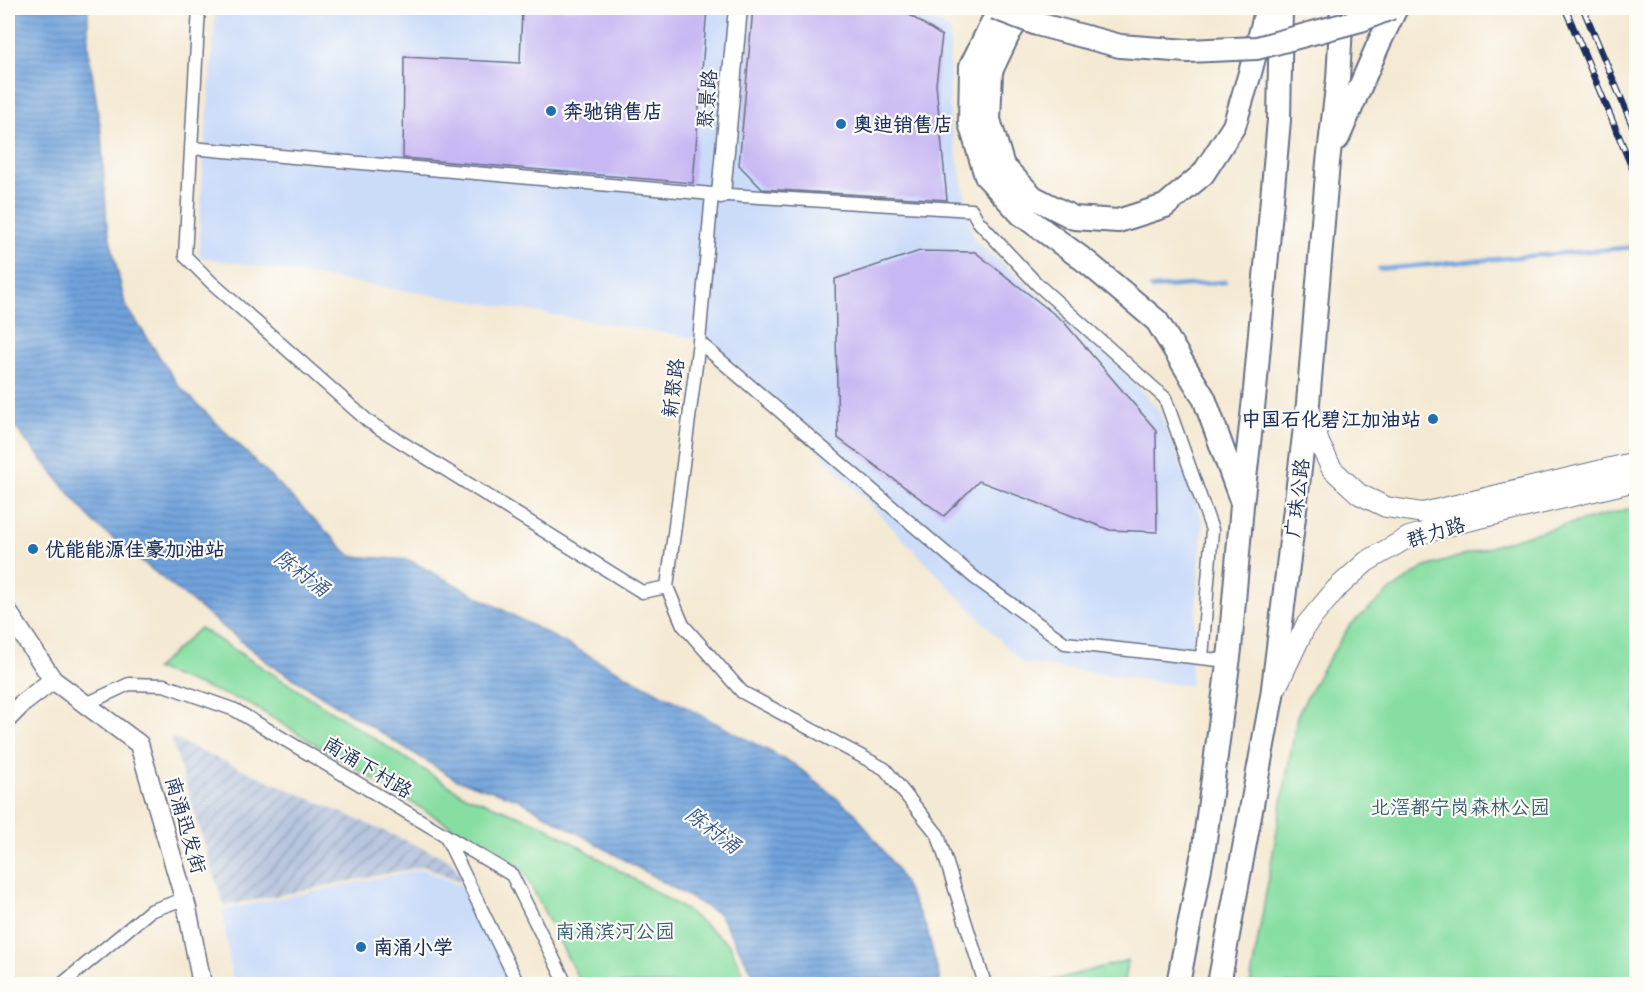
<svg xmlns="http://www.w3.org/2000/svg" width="1644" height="992" font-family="'Gochi Hand','LXGW WenKai TC',sans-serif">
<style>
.built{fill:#cbdcf9}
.industrial{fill:url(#industrial-furrows)}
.park{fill:#87dea2;stroke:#518680;stroke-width:1.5}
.water{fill:url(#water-rules);stroke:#46699d;stroke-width:1.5}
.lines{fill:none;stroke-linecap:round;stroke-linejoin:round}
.stream{stroke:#71a3dc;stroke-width:4.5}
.building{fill:#c7b7f3}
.street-casing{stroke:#677087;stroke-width:15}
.secondary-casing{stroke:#677087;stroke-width:21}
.primary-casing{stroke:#677087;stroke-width:22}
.highway-casing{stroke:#677087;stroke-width:26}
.street{stroke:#fff;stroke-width:12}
.secondary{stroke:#fff;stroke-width:18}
.primary{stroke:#fff;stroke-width:20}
.highway{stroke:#fff;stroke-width:22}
.rail-casing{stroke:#1b2f5e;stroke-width:7}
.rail{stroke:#fdfcf7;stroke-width:4.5;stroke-dasharray:14;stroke-linecap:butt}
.highway-bridge-casing{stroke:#677087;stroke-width:26;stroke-linecap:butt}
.highway-bridge{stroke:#fff;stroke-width:22}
.poi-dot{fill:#1f6fb2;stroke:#fdfcf7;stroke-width:2}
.labels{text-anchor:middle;stroke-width:4.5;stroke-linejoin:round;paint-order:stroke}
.street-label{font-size:20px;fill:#1b2f5e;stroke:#fdfcf7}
.poi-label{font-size:20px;font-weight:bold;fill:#1b2f5e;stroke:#fdfcf7;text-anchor:start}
.park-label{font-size:20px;fill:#365b6f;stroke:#fdfcf7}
.water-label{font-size:21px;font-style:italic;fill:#39588a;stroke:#fdfcf7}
</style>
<defs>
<pattern id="industrial-furrows" width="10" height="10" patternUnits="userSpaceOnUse" patternTransform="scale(1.5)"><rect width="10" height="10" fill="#b7c5de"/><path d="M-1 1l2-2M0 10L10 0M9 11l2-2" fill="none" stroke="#94a0b7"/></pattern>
<pattern id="water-rules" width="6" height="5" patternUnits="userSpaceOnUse" patternTransform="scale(1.5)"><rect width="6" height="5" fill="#71a3dc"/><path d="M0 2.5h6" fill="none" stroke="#5c85b6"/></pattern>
</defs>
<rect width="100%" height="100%" fill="#fdfcf7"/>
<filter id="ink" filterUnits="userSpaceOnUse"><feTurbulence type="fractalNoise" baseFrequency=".0167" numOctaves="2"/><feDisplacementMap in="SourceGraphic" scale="12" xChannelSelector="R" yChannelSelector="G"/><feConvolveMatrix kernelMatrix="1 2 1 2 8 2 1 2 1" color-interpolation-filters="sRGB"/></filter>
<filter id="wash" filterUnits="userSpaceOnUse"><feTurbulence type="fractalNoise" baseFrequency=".008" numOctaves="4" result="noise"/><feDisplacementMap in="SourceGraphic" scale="24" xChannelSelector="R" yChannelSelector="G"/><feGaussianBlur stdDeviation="1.35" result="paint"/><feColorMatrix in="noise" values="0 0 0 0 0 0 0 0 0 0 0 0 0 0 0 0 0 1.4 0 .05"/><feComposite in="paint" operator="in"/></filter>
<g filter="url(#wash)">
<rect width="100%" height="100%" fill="#f4e9d3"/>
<path class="built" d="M 216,8 L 915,8 L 950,30 L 950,122 L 974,240 L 1100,347 L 1158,409 L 1203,521 L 1190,686 L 1022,663 L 713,341 L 199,257 L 201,197 Z
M 422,869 L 466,888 L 512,984 L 233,984 L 222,910 Z"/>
<path class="industrial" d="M 171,738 L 450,860 L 467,885 L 424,866 L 224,906 Z"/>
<path class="park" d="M 1636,507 L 1636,984 L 1250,984 L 1297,716 L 1320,673 L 1350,625 L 1386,594 L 1423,568 L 1531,534 Z
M 200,628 L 462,794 L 543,825 L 686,910 L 730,945 L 748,984 L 581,984 L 523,870 L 248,703 L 155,669 Z
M 1128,960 L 1123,984 L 1039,984 Z"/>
<path class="water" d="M 8,8 L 88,8 L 88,46 L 101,132 L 107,225 L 125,304 L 178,385 L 351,556 L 409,560 L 795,765 L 855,813 L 896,868 L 927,929 L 941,984 L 759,984 L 719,914 L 518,799 L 457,780 L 267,662 L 95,524 L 9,420 L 8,417 Z"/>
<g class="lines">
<path class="stream" d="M 1379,269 L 1636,247
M 1151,288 L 1225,282"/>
</g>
<g id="blocks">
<path class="building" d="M 522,8 L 707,8 L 693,183 L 403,158 L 404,57 L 520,63 Z
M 753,8 L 899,8 L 942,36 L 936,84 L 947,200 L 762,189 L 739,165 Z
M 920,251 L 975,252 L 1063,321 L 1156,430 L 1157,532 L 1110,530 L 979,481 L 944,516 L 838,438 L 835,279 Z"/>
</g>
</g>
<g filter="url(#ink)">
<use href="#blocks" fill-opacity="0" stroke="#677087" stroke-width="1.5"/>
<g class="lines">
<g class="street-casing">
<path id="street" d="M 199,8 L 185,256 L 211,282 L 369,422 L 642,592 L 667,587 L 683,625 L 742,692 L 885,769 L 938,835 L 985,984
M 191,148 L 712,194 L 972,210 L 978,221 L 1037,284 L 1165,398 L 1212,530 L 1202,658
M 699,342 L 975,578 L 1065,643 L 1228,661
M 667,587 L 699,342 L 712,194
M 86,704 L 129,684 L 164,685 L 235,710 L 512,875 L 566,984
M 445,835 L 518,984
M 62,984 L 150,911 L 184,899"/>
</g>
<g class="secondary-casing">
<path id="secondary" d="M 721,194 L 738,8
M 8,612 L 53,680 L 139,744 L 187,908 L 202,984
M 8,718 L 23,703 L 53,680"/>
</g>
<g class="primary-casing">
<path id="primary" d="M 1309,407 L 1319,443 L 1332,469 L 1359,494 L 1386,507 L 1423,513 L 1636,462
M 1276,688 L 1306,625 L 1336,589 L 1366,562 L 1409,537 L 1463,522 L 1636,481"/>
</g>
<g class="highway-casing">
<path id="highway" d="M 1002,8 L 992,23 L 971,66 L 970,123 L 986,176 L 1021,214 L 1088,263 L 1157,321 L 1204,398 L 1241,500
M 1026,8 L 1009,33 L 991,71 L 989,120 L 1003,166 L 1033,197 L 1074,218 L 1118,221 L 1165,206 L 1203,174 L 1234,126 L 1250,73 L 1267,8
M 1338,138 L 1379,43 L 1396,8
M 1178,984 L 1204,847 L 1230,649 L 1242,505 L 1255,390 L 1279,120 L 1281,8
M 1219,984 L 1272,696 L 1308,403 L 1328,162 L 1338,79 L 1342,8"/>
</g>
<use href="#street" class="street"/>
<use href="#secondary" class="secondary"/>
<use href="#primary" class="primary"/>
<use href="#highway" class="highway"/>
<g class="rail-casing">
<path id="rail" d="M 1565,8 L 1636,177
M 1583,8 L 1636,134"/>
</g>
<use href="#rail" class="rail"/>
<g class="highway-bridge-casing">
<path id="highway-bridge" d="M 995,8 L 1037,24 L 1120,46 L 1187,51 L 1257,48 L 1361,20 L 1391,8"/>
</g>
<use href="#highway-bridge" class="highway-bridge"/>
</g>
</g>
<g class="poi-dot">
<circle cx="551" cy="111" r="6"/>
<circle cx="841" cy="124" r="6"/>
<circle cx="1433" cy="419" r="6"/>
<circle cx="33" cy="549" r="6"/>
<circle cx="361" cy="947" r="6"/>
</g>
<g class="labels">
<g class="street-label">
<text transform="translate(707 99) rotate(-85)" y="7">聚景路</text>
<text transform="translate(673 388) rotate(-83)" y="7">新聚路</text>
<text transform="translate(1297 498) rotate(-83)" y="7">广珠公路</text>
<text transform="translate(1436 532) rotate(-17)" y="7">群力路</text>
<text transform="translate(368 767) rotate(31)" y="7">南涌下村路</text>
<text transform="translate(186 825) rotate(74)" y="7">南涌迅发街</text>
</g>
<g class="poi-label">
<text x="563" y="118">奔驰销售店</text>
<text x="853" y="131">奥迪销售店</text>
<text x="1421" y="426" text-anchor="end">中国石化碧江加油站</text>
<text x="45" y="556">优能能源佳豪加油站</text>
<text x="373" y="954">南涌小学</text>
</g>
<g class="park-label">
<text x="1460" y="814">北滘都宁岗森林公园</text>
<text x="615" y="938">南涌滨河公园</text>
</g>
<g class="water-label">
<text transform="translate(302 573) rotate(37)" y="7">陈村涌</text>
<text transform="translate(713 830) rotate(37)" y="7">陈村涌</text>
</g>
</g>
<rect width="1644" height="992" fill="none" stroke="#fdfcf7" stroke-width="30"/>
</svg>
